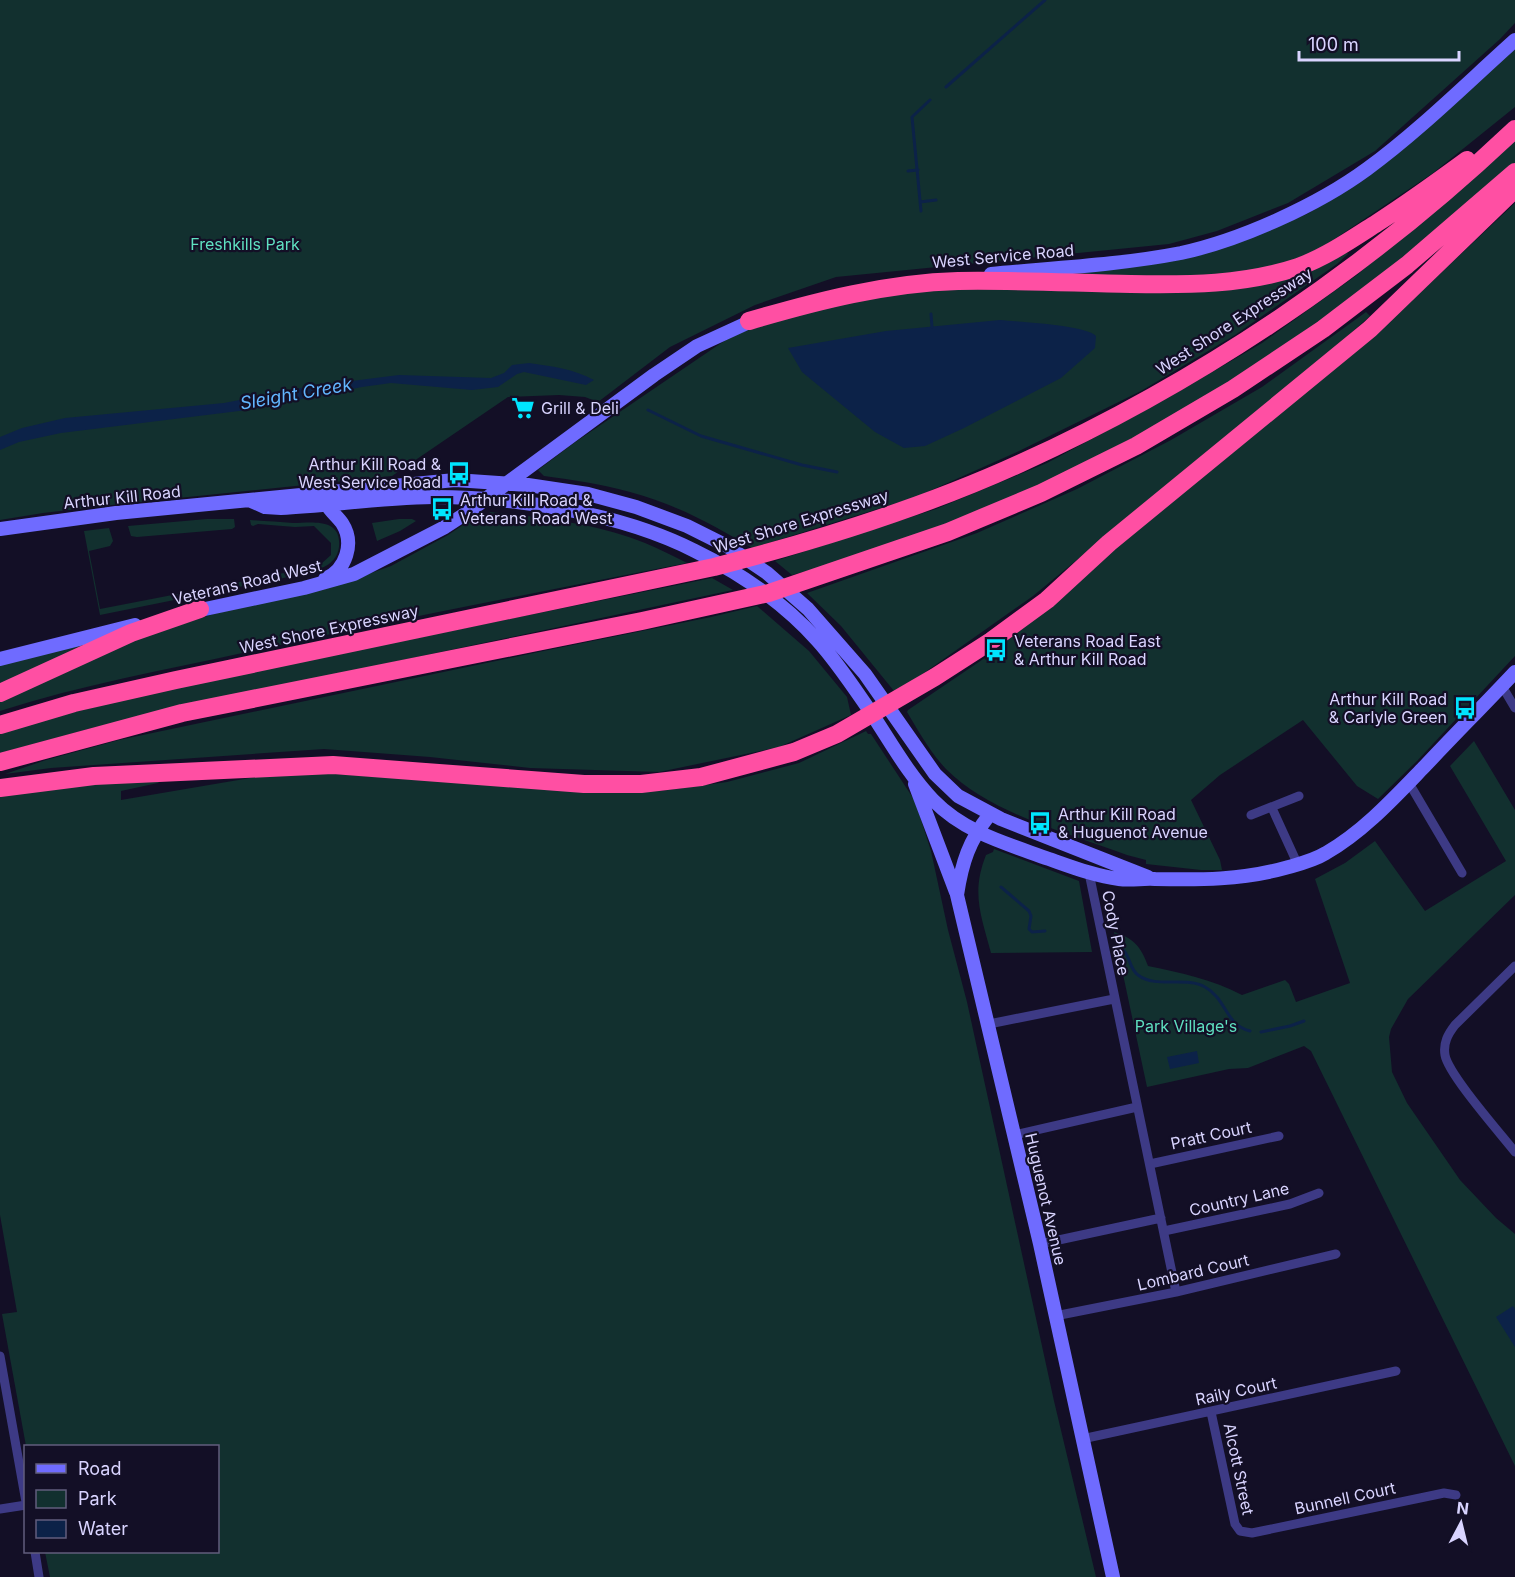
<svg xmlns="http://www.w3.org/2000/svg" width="1515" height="1577" font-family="Inter,sans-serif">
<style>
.green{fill:#12302f}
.water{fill:#0c2248}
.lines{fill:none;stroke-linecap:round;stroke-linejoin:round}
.stream{stroke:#0c2248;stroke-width:3}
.street{stroke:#3d3a85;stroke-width:9}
.secondary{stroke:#6f6bff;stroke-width:14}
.highway{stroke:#ff4fa3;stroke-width:18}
.labels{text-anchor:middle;stroke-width:4.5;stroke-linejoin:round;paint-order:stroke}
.park-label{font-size:16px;fill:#5fe0c0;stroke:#130f26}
.street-label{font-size:16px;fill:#d9d4ff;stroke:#130f26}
.poi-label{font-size:16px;fill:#d9d4ff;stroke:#130f26;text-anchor:start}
.water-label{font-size:18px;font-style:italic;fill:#62b6ff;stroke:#130f26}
</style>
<rect width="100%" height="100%" fill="#130f26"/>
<path class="green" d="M 0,0 L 1515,0 L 1515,23 L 1500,39 L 1375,151 L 1288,203 L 1217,231 L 1169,244 L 836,277 L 755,305 L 670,347 L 598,402 L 585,397 L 559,395 L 508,397 L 392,476 L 120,504 L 43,513 L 0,520 Z
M 1515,50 L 1515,107 L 1433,173 L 1324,246 L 1280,268 L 1235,277 L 1058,276 L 1232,244 L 1307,214 L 1361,182 L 1416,138 L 1510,52 Z
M 1515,137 L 1515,163 C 1466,206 1418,250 1366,290 C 1326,321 1282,349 1238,377 C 1215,391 1193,407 1169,420 C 1052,487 922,541 792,575 L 775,561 L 936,509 L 1047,463 L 1159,403 L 1262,343 L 1357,275 Z
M 1515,203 L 1515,656 L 1417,761 L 1378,799 L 1357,786 L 1303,720 L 1220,775 L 1191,800 L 1220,860 L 1222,870 L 1201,870 L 1146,864 L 1146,860 L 1127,855 C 1068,833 991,814 946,769 C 930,752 919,732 907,712 L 908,710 L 1001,647 L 1000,643 L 1140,523 L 1425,288 Z
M 1345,250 L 1348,254 L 1337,264 L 1235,335 L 1141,391 L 1017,452 L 916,497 L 752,548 C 714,525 673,503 630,492 C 602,484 573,480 544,476 L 538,470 L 574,443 L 733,335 L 835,303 L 920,291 L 1024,286 L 1228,286 Z
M 1366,312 L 1370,316 L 1334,348 L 1033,596 L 897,692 L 894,691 L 841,626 L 807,593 L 977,533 L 1077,489 L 1171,440 L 1262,387 Z
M 490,512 C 537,516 603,525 645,543 C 660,549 673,556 687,563 C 540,592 393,620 247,652 C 164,670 81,685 0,711 L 0,699 L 135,639 L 217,613 L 325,589 L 391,566 L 448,535 L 478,515 L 487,516 Z
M 207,519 L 234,519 L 235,527 L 232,529 L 137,537 L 131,536 L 128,526 Z
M 399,519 L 412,519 L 416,521 L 400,531 L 377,541 L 372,523 Z
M 250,520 C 265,521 279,522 293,523 C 311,523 342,517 339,547 C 338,557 331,564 322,568 L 272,581 L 271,576 L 321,564 L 331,555 L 331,543 L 314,526 L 295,527 L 258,524 L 253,526 L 251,525 Z
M 109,528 L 113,541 L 110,546 L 89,551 L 100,609 L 255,579 L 256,583 L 269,581 L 100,615 L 84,531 Z
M 712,578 L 733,590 L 214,700 L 96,727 L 0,753 L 0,733 L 81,710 L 208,680 Z
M 757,606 L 809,651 L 847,697 L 851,715 L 779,747 L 659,772 L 530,768 L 430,757 L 324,749 L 51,768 L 5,774 L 46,760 L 119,740 L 553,649 L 711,617 Z
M 97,640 L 0,685 L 0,665 Z
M 866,731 L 868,734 L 871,734 L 915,801 L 931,851 L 948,930 L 967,1002 L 1054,1401 L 1096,1577 L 50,1577 L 45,1552 L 218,1552 L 218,1446 L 26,1446 L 2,1314 L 17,1312 L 0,1215 L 0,793 L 166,775 L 158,783 L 121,791 L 121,800 L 291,771 L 596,792 L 661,791 L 727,782 L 799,763 Z
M 1474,741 L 1515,810 L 1515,895 L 1408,999 L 1391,1029 L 1389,1037 L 1392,1072 L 1407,1103 L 1460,1180 L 1496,1218 L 1515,1234 L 1515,1466 L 1311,1051 L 1304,1046 L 1248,1068 L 1229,1069 L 1147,1087 L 1114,932 C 1134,938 1141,947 1148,966 C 1181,973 1212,979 1242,995 L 1285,980 L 1289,984 L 1296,1002 L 1350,983 L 1315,879 L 1345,863 L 1375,841 L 1425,911 L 1506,861 L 1450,766 Z
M 994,849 L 1079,881 L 1092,952 L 991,953 C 981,915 971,893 986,855 L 993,852 Z"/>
<path class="water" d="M 1000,320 C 1019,322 1085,325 1096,336 L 1095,348 L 1061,378 L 964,428 L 925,446 L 904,448 L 875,432 L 802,372 L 788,348 L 886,331 Z
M 529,363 C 551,366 574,369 594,380 L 586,385 L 524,372 L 517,374 L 498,387 L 472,390 L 391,383 L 362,387 L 247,410 L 61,433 L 19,442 L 0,450 L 0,437 L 22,428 L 65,418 L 224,403 L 301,388 L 367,379 L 399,375 L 491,378 L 504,373 L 512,365 Z
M 1197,1051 L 1199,1063 L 1170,1069 L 1167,1057 Z
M 1513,1306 L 1515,1309 L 1515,1347 L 1496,1317 Z"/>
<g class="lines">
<path class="stream" d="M 946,87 L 1045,0
M 908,171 L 918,170
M 920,202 L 936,200
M 921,211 L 912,117 L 930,100
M 931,314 L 932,327
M 648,410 L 701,436 L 802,465 L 837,472
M 1001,887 L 1029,911 L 1031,916 L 1029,929 L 1032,932 L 1045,931
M 1117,947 C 1131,950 1127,967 1138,975 C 1156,989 1186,976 1205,987 C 1227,999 1225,1025 1250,1031
M 1261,1032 L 1290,1026 L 1304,1021"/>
<path class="street" d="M 1502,686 L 1515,708
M 1409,783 L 1462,873
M 1272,808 L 1298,865
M 1251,815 L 1299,796
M 1089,873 L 1176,1292
M 1515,966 L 1455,1025 C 1448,1034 1443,1043 1445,1055 C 1448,1074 1500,1133 1515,1152
M 989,1024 L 1114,999
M 1014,1135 L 1137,1107
M 1150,1164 L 1279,1136
M 1164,1231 L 1290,1204 L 1319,1193
M 1040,1244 L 1161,1218
M 1055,1316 L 1176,1292 L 1336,1254
M 0,1356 L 26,1502
M 1211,1412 L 1235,1524 L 1240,1531 L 1252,1533 L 1444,1493 L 1456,1495
M 1082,1439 L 1396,1371
M 0,1509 L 26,1505
M 35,1552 L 39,1577"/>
<path class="secondary" d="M 991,274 C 1054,268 1119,265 1181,253 C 1241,240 1318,205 1367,169 C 1420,130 1467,83 1515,40
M 249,500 L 265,507 L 281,508 C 331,505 383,498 433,497 C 517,497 620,513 695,551 C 740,573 785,604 818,641 C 837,662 854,688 870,711 C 890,741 908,774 933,800 C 965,833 1008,844 1049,859 C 1072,867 1095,876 1119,879 C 1131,881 1143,878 1155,879 C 1200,880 1242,880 1285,868 C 1299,864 1313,861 1326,853 C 1363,832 1395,797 1424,767 C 1454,735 1485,704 1515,672
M 0,529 L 116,513 L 455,480 L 528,485 L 588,494 L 636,507 L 687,526 L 727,546 L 767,573 L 808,609 L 865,674 L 935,774 L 958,796 L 1001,819 L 1148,877
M 325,579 C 346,570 355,543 342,523 C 338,517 331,512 327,505
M 191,612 L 304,588 L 354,574 L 445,527 L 468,512 L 654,375 L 697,346 L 758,318
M 0,659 L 135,625
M 915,784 L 956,892
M 990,814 C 969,841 962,862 957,895 L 1040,1244 L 1113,1577"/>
<path class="highway" d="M 749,321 C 817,301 887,283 958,281 C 1016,280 1074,283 1131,284 C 1188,285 1244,285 1298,267 C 1326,257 1352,239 1377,223 C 1408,203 1437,182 1467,160
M 0,693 L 131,633 L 200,609
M 0,725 L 74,703 L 176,680 L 714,567 C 819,540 923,508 1021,463 C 1202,381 1371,266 1515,129
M 0,762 L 182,713 L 642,621 L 769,593 L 948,532 L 1041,493 L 1136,446 L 1233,389 L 1323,329 L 1407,265 L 1515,172
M 0,788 L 94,776 L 333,765 L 584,784 L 641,784 L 701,777 L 794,752 L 837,734 L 935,677 L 991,641 L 1047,600 L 1109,543 L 1370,329 L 1515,189"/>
</g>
<defs>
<g id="supermarket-bare" transform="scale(1.8)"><path d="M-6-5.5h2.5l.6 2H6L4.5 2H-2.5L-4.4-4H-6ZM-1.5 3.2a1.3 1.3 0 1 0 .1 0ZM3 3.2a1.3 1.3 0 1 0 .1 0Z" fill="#00e5ff" stroke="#130f26" stroke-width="2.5" paint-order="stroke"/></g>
<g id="bus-bare" transform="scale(1.8)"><path d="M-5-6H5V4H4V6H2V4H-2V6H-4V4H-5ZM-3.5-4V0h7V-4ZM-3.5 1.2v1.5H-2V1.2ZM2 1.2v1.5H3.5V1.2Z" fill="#00e5ff" stroke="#130f26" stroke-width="2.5" paint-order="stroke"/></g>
</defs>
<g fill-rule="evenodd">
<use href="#supermarket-bare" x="523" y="408"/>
<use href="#bus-bare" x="459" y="473"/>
<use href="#bus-bare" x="442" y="509"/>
<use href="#bus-bare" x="996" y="650"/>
<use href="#bus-bare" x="1465" y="708"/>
<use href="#bus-bare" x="1040" y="823"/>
</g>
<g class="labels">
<g class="park-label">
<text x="245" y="250">Freshkills Park</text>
<text x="1186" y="1032">Park Village's</text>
</g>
<g class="street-label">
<text transform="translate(1003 256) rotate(-5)" y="6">West Service Road</text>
<text transform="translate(1234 321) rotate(-33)" y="6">West Shore Expressway</text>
<text transform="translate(122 497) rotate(-6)" y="6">Arthur Kill Road</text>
<text transform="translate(801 521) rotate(-17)" y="6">West Shore Expressway</text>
<text transform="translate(247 582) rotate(-13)" y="6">Veterans Road West</text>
<text transform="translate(329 629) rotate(-12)" y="6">West Shore Expressway</text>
<text transform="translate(1116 933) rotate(79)" y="6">Cody Place</text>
<text transform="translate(1211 1135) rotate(-12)" y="6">Pratt Court</text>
<text transform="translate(1046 1199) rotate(77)" y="6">Huguenot Avenue</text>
<text transform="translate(1239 1199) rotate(-13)" y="6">Country Lane</text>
<text transform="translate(1193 1272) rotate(-13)" y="6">Lombard Court</text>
<text transform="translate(1236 1391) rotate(-12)" y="6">Raily Court</text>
<text transform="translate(1239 1469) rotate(78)" y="6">Alcott Street</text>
<text transform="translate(1345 1498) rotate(-12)" y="6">Bunnell Court</text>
</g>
<g class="poi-label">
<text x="541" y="414">Grill &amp; Deli</text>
<text x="441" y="470" text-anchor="end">Arthur Kill Road &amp;<tspan x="441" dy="18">West Service Road</tspan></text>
<text x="460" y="506">Arthur Kill Road &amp;<tspan x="460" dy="18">Veterans Road West</tspan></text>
<text x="1014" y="647">Veterans Road East<tspan x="1014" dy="18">&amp; Arthur Kill Road</tspan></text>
<text x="1447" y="705" text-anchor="end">Arthur Kill Road<tspan x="1447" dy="18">&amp; Carlyle Green</tspan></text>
<text x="1058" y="820">Arthur Kill Road<tspan x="1058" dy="18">&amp; Huguenot Avenue</tspan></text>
</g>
<g class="water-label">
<text transform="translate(296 394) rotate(-10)" y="6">Sleight Creek</text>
</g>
</g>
<rect x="24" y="1445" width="195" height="108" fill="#130f26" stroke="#625e7d" stroke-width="1.5"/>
<rect x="36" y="1464" width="30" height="9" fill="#6f6bff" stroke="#625e7d" stroke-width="1.5"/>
<text x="78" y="1475" font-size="18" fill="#d9d4ff">Road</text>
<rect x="36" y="1490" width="30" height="18" fill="#12302f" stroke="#625e7d" stroke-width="1.5"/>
<text x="78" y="1505" font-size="18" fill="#d9d4ff">Park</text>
<rect x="36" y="1520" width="30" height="18" fill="#0c2248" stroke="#625e7d" stroke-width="1.5"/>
<text x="78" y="1535" font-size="18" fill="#d9d4ff">Water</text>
<g transform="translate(1461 1523) rotate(7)" stroke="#130f26" stroke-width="4.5" paint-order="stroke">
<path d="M0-4.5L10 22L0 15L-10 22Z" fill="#d9d4ff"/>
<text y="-9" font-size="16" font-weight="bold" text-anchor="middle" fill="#d9d4ff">N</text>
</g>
<path d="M1299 51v9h160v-9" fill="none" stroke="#d9d4ff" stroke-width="3"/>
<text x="1308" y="51" font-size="18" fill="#d9d4ff" stroke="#130f26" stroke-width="4.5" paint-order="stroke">100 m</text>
</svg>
